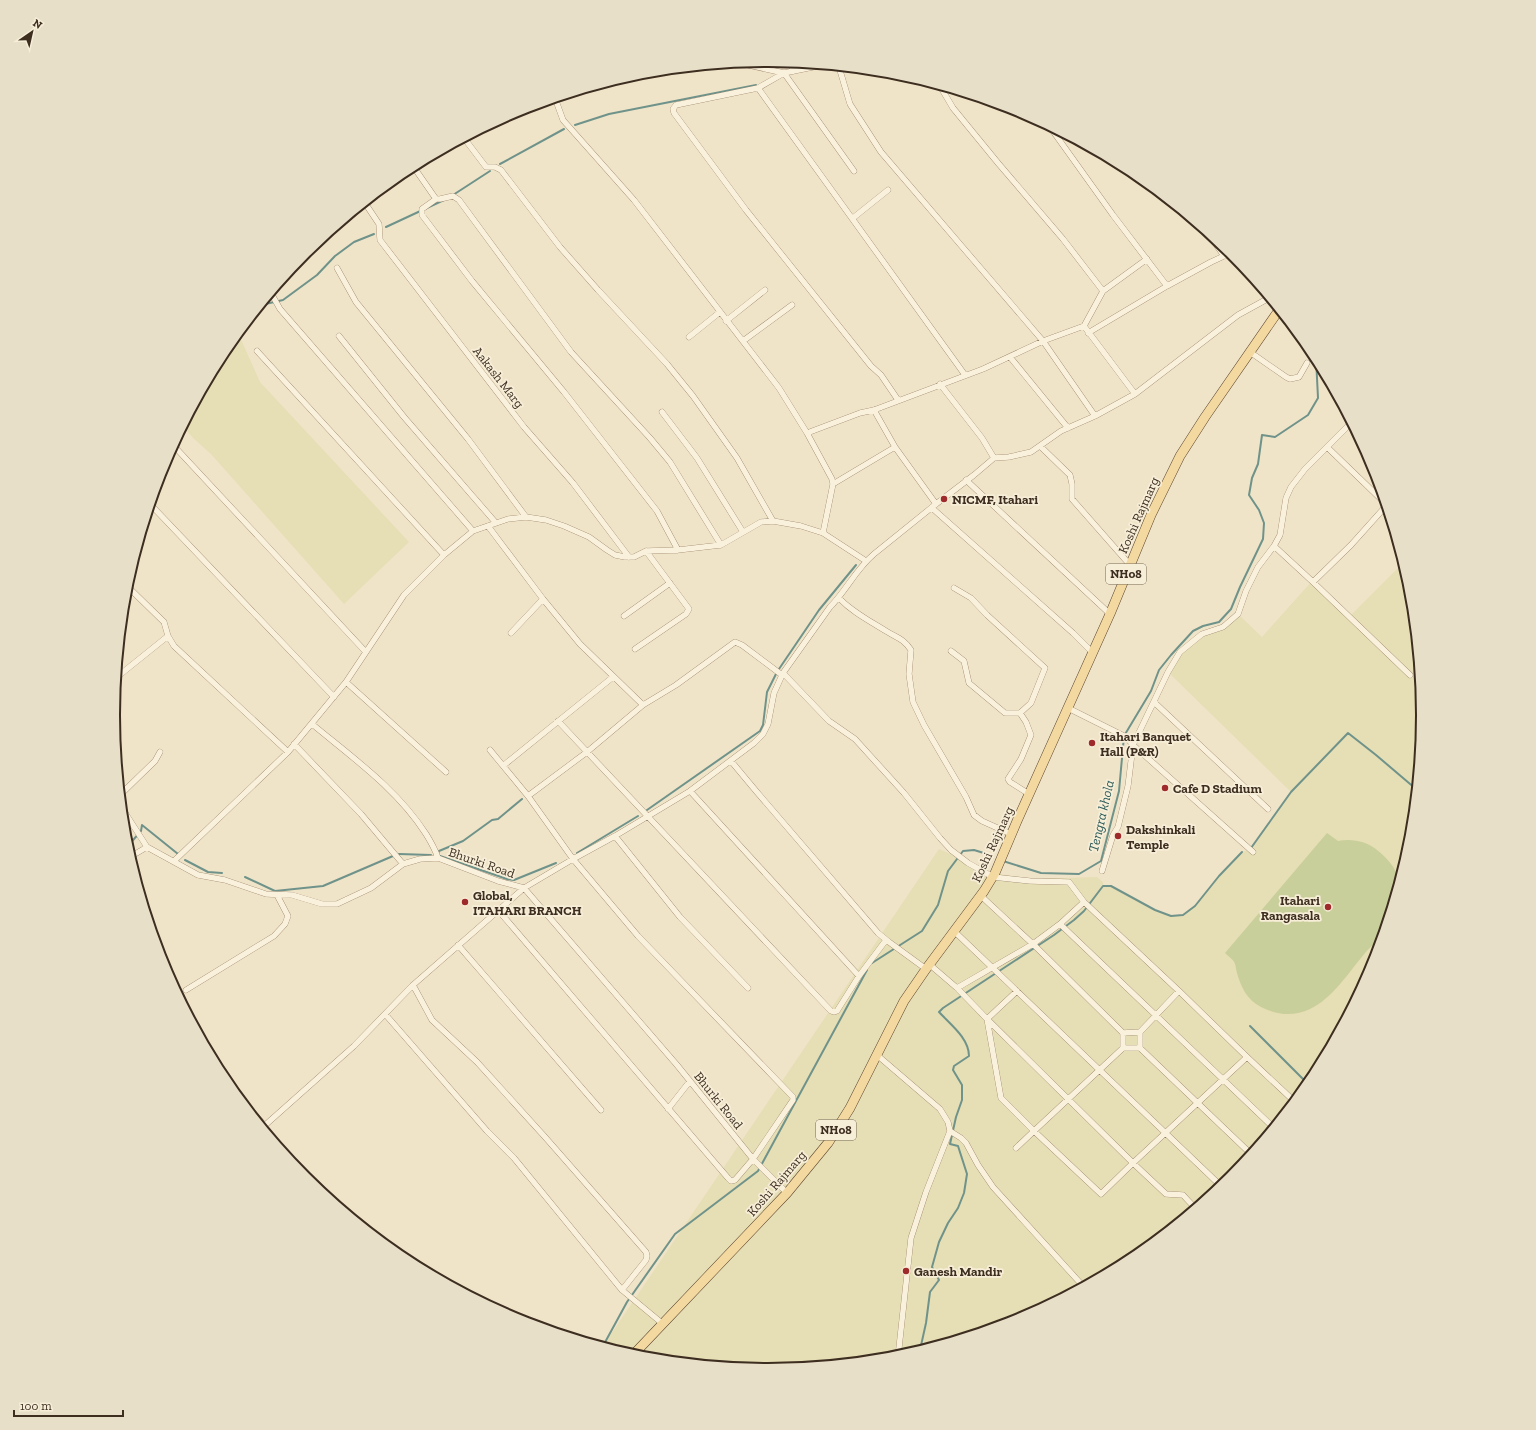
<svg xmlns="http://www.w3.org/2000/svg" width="1536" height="1430" font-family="'Zilla Slab',serif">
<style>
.farmland{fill:#e6deb5}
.green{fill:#c9cf9b}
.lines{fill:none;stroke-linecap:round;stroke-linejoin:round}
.stream{stroke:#6f938a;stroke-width:2}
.street-casing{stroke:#8d765c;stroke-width:6}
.primary-casing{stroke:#5b4430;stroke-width:10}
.street{stroke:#faf1dc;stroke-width:5.5}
.primary{stroke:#f3d9a0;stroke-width:9}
.poi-dot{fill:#9e2a2b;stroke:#f7eed8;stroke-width:1.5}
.labels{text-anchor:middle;stroke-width:3.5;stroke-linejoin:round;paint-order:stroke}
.shield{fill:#f7eed8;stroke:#756857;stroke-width:1}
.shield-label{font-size:12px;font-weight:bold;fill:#3d2e20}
.street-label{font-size:13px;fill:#3d2e20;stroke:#f7eed8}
.poi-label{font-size:13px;font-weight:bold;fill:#3d2e20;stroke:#f7eed8;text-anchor:start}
.water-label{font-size:14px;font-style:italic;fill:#2f5d5a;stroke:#f7eed8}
.rim{fill:none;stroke:#3d2e20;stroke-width:2}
</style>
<rect width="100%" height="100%" fill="#f0e4c8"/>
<path class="farmland" d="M 238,333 L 260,382 L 409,542 L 344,604 L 211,454 L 193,438 L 183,426 L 224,351 Z
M 1403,563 L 1410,587 L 1423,715 L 1410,843 L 1373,966 L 1312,1079 L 1231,1178 L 1132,1260 L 1018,1320 L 896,1357 L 768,1370 L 640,1357 L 603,1346 L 939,849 L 995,873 L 1030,879 L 1097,877 L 1103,882 L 1103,886 L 1111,886 L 1155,910 L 1171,916 L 1183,915 L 1195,906 L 1219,876 L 1242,852 L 1251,849 L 1291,792 L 1168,672 L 1180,652 L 1203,635 L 1223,627 L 1238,614 L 1262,637 L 1313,580 L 1350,616 Z"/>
<path class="green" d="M 1327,833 L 1338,841 C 1351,838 1367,841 1377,850 C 1386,857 1397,868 1398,880 C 1399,885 1386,927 1383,932 C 1379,940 1371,946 1365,953 C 1349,972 1333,998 1310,1009 C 1294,1017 1276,1015 1261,1007 C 1247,1000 1241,987 1237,973 C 1236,970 1236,967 1235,964 C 1234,960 1228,956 1225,953 Z"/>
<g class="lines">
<path class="stream" d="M 575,125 L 609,114 L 756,85
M 500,164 L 564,129
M 453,195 L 490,171
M 386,227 L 444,200
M 261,305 L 283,300 L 317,275 L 335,256 L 354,242 L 374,234
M 779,669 L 819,610 L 856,565
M 647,810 L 760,731 L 763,725 L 767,692 L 776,674
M 127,847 L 141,831 L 142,825 L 178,854
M 1251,848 L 1291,792 L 1348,733 L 1376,755 L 1416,789
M 577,853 L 638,816
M 399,854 L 431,855
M 438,854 L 439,851 L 463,841 L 492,820 L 498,819 L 522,799
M 440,856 L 507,879 L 514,880 L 556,863
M 185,860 L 208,872 L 222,873
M 1003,861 L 1041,873 L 1079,874 L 1101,861 L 1119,791 L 1124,736 L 1151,691 L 1159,670 L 1171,655 L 1193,631 L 1203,626 L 1219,622 L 1231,609 L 1240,587 L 1263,539 L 1264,523 L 1259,510 L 1249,495 L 1252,478 L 1258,464 L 1262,435 L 1275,437 L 1308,415 L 1318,398 L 1316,358
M 245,877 L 275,891 L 323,886 L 393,856
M 872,963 L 922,931 L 938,905 L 948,871 L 963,851 L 974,850 L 987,854
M 1250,1026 L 1308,1084
M 603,1346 L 627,1302 L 675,1234 L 758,1171 L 867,970
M 920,1350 L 926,1323 L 930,1292 L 939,1280 L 932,1267 L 939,1242 L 948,1223 L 958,1208 L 964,1193 L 967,1174 L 958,1146 L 950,1144 L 956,1117 L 962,1100 L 962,1085 L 953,1070 L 954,1066 L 969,1056 C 969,1038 950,1024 939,1012 L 943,1008 L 1054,935 L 1074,920 L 1084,911 L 1103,886 L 1111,886 L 1155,910 L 1171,916 L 1183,915 L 1195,906 L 1219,876 L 1242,852"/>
<g class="street-casing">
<path id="street" d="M 789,62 L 794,71
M 739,63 L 784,73 L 823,65
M 839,67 L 850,104 L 881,152 L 1043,341 L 1095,416
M 940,86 L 953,108 L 998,163 L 1063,239 L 1103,291 L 1147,259
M 758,88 L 965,375
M 555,98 L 563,120 L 634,200 L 779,388 L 807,433 L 832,479 L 833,484 L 823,533
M 1050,127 L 1113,215 L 1167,286
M 464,138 L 486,167 L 495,167 L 501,170 L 560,247 L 598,290 L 667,364 L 693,396 L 737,458 L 773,521
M 413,166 L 436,199 L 440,199 L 453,196 L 459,200 L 571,352 L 650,438 L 670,462 L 721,545
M 854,171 L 784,73 L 758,88 L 676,105 L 673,109 L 674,113 L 746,210 L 871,366 L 881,375 L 898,400
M 436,199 L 422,209 L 422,215 L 472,281 L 564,392 L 657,511 L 678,550
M 365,203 L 379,224 L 380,240 L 524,427 L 573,483 L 629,557
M 853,218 L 888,190
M 1208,233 L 1224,256
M 337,268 L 356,302 L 468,439 L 526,517
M 1103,291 L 1084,326 L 1135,394
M 271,293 L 280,309 L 473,531
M 726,321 L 765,290
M 1088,333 L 1167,286 L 1211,262 L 1224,256 L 1234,256
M 339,336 L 404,417 L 496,523
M 689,337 L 720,312
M 743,341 L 792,305
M 257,351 L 444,555
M 1250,352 L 1286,377 L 1290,379 L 1299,377 L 1307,363
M 1010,357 L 1068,428
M 940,384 L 982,438 L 994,458
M 874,410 L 895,447 L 936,504
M 662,412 L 697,458 L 743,532
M 807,433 L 860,413 L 874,410 L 983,369 L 1043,341 L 1084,326
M 173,445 L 365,651
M 1040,446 L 1070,475 L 1072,484 L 1072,499 L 1130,565
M 1327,447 L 1384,502
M 966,480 L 1110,614
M 833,484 L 895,447
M 151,505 L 334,697
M 932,508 L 1073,633 L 1093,653
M 488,526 L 543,599 L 580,644 L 643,705 L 676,685 L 735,642 L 742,645 L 782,675
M 1274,546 L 1280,535 L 1286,498 L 1291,487 L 1305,469 L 1351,423
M 1313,582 L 1351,545 L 1386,506
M 126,585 L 164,622 L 168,636 L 174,646 L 288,752
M 954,588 L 971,598 L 987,615 L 1045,668 L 1031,703 L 1020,713
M 839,598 C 852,612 870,621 886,631 C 897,638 903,638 911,650 L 909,674 L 913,702 L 924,725 L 966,797 L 974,815 L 982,821 L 1011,834
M 624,616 L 670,583
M 511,633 L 543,599
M 635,649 L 686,614 L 689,609 L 646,551
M 951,651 L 964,661 L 969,683 L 1005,713 L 1020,713 L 1026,722 L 1031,735 L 1021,759 L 1008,779 L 1010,782 L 1029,794
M 783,673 L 829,721 L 855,739 L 904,793 L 940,838 L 951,850 L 968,863 L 993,877 L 1030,881 L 1069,882 L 1084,902
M 117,677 L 168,636
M 346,682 L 446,772
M 1155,703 L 1268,809
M 1068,708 L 1126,737 L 1133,745 L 1253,852
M 558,721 L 831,1011 L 834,1012 L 837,1011 L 859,976 L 886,940
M 312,724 C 353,758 397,789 426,834 C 431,842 435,849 438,858
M 294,744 L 361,814 L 403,864
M 490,750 L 528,796 L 573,859 L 638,936 L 793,1097 L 793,1100 L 753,1159 L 735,1180 L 731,1181 L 728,1178 L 498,910
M 731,761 L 756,791 L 878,933 L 889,942 L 926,969
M 504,765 L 613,677
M 690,791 L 859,976
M 121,794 L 155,761 L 160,752
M 528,796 L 587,752 L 643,705
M 122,808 L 147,847 L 198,875 L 225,880 L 266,894 L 292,895 L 322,904 L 337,904 L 371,888 L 403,864 L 420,859 L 438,858 L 498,881 L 524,888 L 677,1065 L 753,1159 L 787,1193
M 615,836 L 680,917 L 748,988
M 130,857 L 147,847
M 174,861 L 288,752 L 346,682 L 404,595 L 444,555 L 473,531 L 508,519 L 526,517 L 546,520 L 564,526 L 589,537 L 607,550 L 615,555 L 625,557 L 634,557 L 646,551 L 678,550 L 721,545 L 761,522 L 773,521 L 801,526 L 823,533 L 866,561
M 1102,871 L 1113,835 L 1118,827 L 1128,786 L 1133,745 L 1168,672 L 1180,652 L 1202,634 L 1223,627 L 1238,614 L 1246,591 L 1258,567 L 1274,546 L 1313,582 L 1410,675
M 980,895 L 1035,946 L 1123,1033
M 1060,924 L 1273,1127
M 954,931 L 1221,1186
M 458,945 L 601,1110
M 929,964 L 957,988 L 987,1019 L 1001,1098 L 1034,1131 L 1123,1048 L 1140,1048 L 1251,1154
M 413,985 L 432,1020 L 477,1062 L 545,1137 L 646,1252 L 647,1256 L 646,1260 L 622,1290
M 957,988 L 1033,944 L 1060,924 L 1084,902 L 1179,991
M 186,990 L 274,936 L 285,924 L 288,916 L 277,895
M 385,1014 L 487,1131 L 514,1158 L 622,1290 L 663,1324
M 1140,1032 L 1179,991 L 1247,1057
M 1123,1048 L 1123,1033 L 1140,1032 L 1140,1048
M 877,1055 L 940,1109 L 948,1122 L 950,1131 L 926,1192 L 911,1238 L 898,1357
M 227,1083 L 265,1126
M 668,1109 L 690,1081
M 263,1127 L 354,1046 L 413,985 L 524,888 L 573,859 L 615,836 L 690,791 L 754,743 L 763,734 L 768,724 L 774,693 L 783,673 L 830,607 C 846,591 856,569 874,554 L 936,504 L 974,475 L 994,458 L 1009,457 L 1031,452 L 1061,431 L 1095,416 L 1135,394 L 1238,315 L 1269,298
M 950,1131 L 961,1138 L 966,1143 L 978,1165 L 993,1187 L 1083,1286
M 1016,1148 L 1034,1131 L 1101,1194 L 1133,1163 L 987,1019 L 1017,991
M 1195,1208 L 1183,1195 L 1166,1194 L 1133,1163 L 1247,1057 L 1294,1101"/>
</g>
<g class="primary-casing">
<path id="primary" d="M 633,1355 L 787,1193 L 828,1143 L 850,1108 L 904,1001 L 926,969 L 984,891 L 995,873 L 1017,821 L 1110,614 L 1151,515 L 1180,456 L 1205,417 L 1279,310"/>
</g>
<use href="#street" class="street"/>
<use href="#primary" class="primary"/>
</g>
<g class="poi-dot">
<circle cx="944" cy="499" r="4"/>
<circle cx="1092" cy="743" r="4"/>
<circle cx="1165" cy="788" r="4"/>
<circle cx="1118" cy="836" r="4"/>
<circle cx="465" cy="902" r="4"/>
<circle cx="1328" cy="907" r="4"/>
<circle cx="906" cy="1271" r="4"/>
</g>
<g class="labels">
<g class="shield">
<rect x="1106" y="564" width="40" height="20" rx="3"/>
<rect x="816" y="1120" width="40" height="20" rx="3"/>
</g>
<g class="shield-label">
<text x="1126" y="578">NH08</text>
<text x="836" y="1134">NH08</text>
</g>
<g class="street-label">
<text transform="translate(499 377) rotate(52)" y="5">Aakash Marg</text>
<text transform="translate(1138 515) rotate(-66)" y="5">Koshi Rajmarg</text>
<text transform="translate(992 844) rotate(-65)" y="5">Koshi Rajmarg</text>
<text transform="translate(482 862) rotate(19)" y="5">Bhurki Road</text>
<text transform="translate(719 1100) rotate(51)" y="5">Bhurki Road</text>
<text transform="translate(776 1183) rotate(-49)" y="5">Koshi Rajmarg</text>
</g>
<g class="poi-label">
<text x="952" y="504">NICMF, Itahari</text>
<text x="1100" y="741">Itahari Banquet<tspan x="1100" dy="15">Hall (P&amp;R)</tspan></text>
<text x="1173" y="793">Cafe D Stadium</text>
<text x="1126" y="834">Dakshinkali<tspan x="1126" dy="15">Temple</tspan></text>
<text x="473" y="900">Global,<tspan x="473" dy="15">ITAHARI BRANCH</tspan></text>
<text x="1320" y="905" text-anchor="end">Itahari<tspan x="1320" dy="15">Rangasala</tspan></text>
<text x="914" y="1276">Ganesh Mandir</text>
</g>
<g class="water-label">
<text transform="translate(1101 816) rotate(-77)" y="5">Tengra khola</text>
</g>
</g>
<path d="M0 0H1536V1430H0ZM120 715a648 648 0 1 1 1296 0a648 648 0 1 1-1296 0Z" fill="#e8dfc9" fill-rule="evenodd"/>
<path class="rim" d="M120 715a648 648 0 1 1 1296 0a648 648 0 1 1-1296 0Z"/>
<g transform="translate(32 32) rotate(34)" stroke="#f7eed8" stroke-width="3" paint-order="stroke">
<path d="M0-3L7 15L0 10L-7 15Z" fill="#3d2e20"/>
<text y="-6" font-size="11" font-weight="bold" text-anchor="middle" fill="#3d2e20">N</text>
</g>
<path d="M14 1410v6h109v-6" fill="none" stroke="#3d2e20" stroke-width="2"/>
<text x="20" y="1410" font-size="12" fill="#3d2e20" stroke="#f7eed8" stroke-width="3" paint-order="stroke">100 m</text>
</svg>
